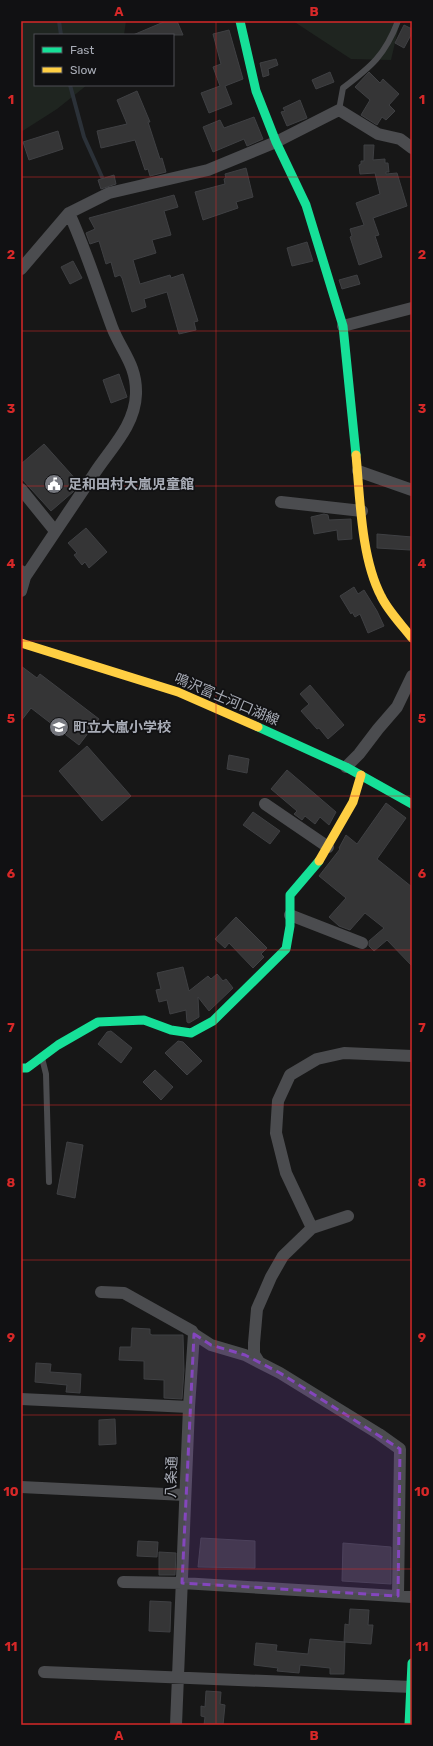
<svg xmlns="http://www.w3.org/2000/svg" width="433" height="1746" font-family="Rubik,'Noto Sans JP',sans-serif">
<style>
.green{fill:#1f2520}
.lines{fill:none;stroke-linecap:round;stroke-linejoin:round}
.stream{stroke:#2b3138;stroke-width:4}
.building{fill:#353536;stroke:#3f4043}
.lane{stroke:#4b4c4f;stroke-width:6}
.street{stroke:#4b4c4f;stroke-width:12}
.fast{stroke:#16e098;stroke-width:9}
.slow{stroke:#ffcf43;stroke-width:9}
.marked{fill:#8446bd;fill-opacity:0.2;stroke:#8446bd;stroke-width:3;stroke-dasharray:8 5;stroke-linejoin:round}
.grid{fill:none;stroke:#d62828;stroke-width:1;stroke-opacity:0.55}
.labels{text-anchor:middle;stroke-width:3.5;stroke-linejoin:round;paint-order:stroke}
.poi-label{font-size:14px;font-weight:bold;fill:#a9adb7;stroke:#111113;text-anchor:start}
.street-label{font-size:14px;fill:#a9adb7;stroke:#111113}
.neatline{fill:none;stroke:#d62828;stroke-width:1.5}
.grid-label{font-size:13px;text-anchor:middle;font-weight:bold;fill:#d62828}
</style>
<rect width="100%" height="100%" fill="#171717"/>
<path class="green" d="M 21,21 L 126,21 L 124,35 L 35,35 L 35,85 L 87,85 L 57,109 L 21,132 Z
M 293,21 L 400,21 L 391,60 L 351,59 Z"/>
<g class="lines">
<path class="stream" d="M 59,21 L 61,35
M 70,85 L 84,137 L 102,177"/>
</g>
<path class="building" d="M 166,21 L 177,21 L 183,35 L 133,35 Z
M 404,25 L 412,29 L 412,33 L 404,48 L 395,43 Z
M 229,30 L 243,79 L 225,86 L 232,104 L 209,113 L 201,93 L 220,86 L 213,67 L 221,64 L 213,34 Z
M 276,59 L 278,65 L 268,69 L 269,75 L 263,77 L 260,63 Z
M 330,72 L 334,82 L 316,89 L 312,80 Z
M 369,72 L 380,83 L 383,79 L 399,94 L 389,105 L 395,111 L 386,120 L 382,117 L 377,125 L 361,115 L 370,100 L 355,87 Z
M 137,91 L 150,122 L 148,122 L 160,159 L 162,158 L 166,172 L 150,176 L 148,169 L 145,170 L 135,140 L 101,148 L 97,131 L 127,124 L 117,100 Z
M 300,100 L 307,118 L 287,126 L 281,112 L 285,111 L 283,108 Z
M 254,117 L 263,139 L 247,146 L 244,139 L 213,152 L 203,127 L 220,120 L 224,128 Z
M 58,131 L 63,149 L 29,160 L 23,142 Z
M 364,145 L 374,145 L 373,160 L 385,159 L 385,163 L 388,163 L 389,172 L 386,172 L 386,174 L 397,173 L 407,206 L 373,218 L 379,235 L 375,236 L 382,257 L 359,265 L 350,237 L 352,236 L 350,229 L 364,225 L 356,203 L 380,194 L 375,173 L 360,174 L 359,165 L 361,164 L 361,161 L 364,161 Z
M 246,168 L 253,197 L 236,202 L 238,208 L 203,220 L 195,192 L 225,184 L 224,179 L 226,178 L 225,174 Z
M 114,175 L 116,184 L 101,189 L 98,180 Z
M 174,195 L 178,207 L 164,211 L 171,235 L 152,240 L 156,253 L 133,260 L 140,284 L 170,275 L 171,278 L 183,274 L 198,321 L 194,322 L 196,330 L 179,334 L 167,292 L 144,299 L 146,307 L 132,312 L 122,278 L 120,275 L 115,277 L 111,262 L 106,264 L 99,241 L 90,244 L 86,233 L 95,229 L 89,218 Z
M 307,242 L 313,261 L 292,266 L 287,248 Z
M 73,261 L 82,278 L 70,284 L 61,267 Z
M 357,275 L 360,284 L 342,289 L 339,280 Z
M 119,374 L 127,397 L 111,403 L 103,380 Z
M 44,444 L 79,483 L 73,492 L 51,511 L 21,478 L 21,464 Z
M 324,514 L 328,515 L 329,520 L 351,519 L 352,539 L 338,540 L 337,530 L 314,534 L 311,517 Z
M 86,528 L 107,552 L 89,568 L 85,562 L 82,565 L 74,555 L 77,553 L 68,543 Z
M 377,534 L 412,537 L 412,546 L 410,550 L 377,548 Z
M 354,587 L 358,594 L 364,590 L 377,611 L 384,626 L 368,633 L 360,614 L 355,617 L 352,612 L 351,614 L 340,596 Z
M 21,666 L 37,678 L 40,674 L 99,719 L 79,745 L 31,708 L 21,721 Z
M 310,685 L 344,725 L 328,739 L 319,728 L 317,729 L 301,711 L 309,704 L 300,694 Z
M 87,746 L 131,796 L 102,821 L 59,771 Z
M 229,755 L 249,759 L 247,773 L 227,769 Z
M 287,770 L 336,812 L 329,825 L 320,817 L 315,824 L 305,816 L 302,820 L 294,814 L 297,811 L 271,789 Z
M 386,803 L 406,818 L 377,859 L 412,887 L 412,966 L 387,940 L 374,951 L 369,946 L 369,941 L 384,928 L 365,913 L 350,930 L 339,926 L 329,917 L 346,898 L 319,876 L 340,849 L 339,848 L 346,835 L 357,844 Z
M 253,812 L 280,831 L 270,844 L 243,825 Z
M 236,917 L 267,948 L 261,954 L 264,957 L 253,968 L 229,943 L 225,948 L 215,939 Z
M 183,967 L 189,991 L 208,976 L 211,979 L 217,974 L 223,981 L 226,979 L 233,988 L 209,1011 L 198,997 L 199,1017 L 189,1023 L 187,1022 L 186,1010 L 170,1014 L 167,1000 L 159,1002 L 156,990 L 161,989 L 157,973 Z
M 111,1031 L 132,1048 L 121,1063 L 98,1044 L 107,1032 Z
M 178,1041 L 183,1042 L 202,1061 L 187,1075 L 165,1053 Z
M 155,1070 L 173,1087 L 161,1100 L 143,1082 Z
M 67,1142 L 83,1145 L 75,1198 L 57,1194 Z
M 132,1328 L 150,1329 L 150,1334 L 152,1335 L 183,1335 L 184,1370 L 182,1399 L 164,1398 L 164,1380 L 144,1379 L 144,1361 L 119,1360 L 120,1347 L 131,1347 Z
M 36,1363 L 51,1364 L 50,1372 L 81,1374 L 80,1393 L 66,1392 L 67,1385 L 35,1382 Z
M 115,1419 L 116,1444 L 99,1445 L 99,1420 Z
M 201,1538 L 255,1541 L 255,1568 L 198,1567 Z
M 138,1541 L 158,1542 L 157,1557 L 137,1556 Z
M 343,1543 L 391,1547 L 391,1584 L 342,1581 Z
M 159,1552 L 176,1553 L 175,1575 L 159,1575 Z
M 150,1601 L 171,1602 L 170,1632 L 149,1631 Z
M 350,1609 L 369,1610 L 368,1625 L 373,1625 L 371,1644 L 344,1642 L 345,1624 L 349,1625 Z
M 310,1639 L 345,1642 L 344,1674 L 330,1674 L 330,1668 L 300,1665 L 299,1673 L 277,1671 L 278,1668 L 254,1665 L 256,1643 L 277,1645 L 276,1651 L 308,1654 Z
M 206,1691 L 221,1692 L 220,1704 L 225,1705 L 223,1725 L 204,1725 L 205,1717 L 201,1716 L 201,1706 L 205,1707 Z"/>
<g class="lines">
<path class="lane" d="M 339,110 L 343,88 C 372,66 385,55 398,21
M 42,1058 L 46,1074 L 49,1182"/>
<path class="street" d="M 21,269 L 69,213 L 109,193 L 208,170 L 276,142 L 339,110 L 378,134 L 400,139 L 412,148
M 343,326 L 412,308
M 358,471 L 412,490
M 21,489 L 55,531
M 281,502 L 362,511
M 21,571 L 25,577 L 21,591
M 25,577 C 48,543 71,508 94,474 C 110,449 135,426 136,394 C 137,365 121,351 112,327 C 98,289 86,250 69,213
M 346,767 L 359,754 L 378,729 L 397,707 L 412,676
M 265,804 L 328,847
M 290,915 L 362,943
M 312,1228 L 286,1173 L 276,1133 L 278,1101 L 290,1075 L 317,1059 L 344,1053 L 412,1056
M 101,1292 L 124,1293 L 192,1331 L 194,1334 L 189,1407 L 176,1725
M 194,1334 L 211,1345 L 245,1355 L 280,1373 L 379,1434 L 400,1449 L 398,1596
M 259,1362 L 254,1354 L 254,1343 L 257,1309 L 271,1277 L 283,1256 L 312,1228 L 348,1216
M 21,1399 L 189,1407
M 21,1487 L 185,1495
M 123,1582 L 182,1583 L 412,1597
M 44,1672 L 412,1687"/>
<path class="fast" d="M 240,21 L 256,91 L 276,142 L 306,205 L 343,326 L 356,455
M 258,727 L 346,767 L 412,804
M 21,1068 L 27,1068 L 58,1045 L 98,1022 L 144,1020 L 171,1030 L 191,1033 L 213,1021 L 286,949 L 290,926 L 290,895 L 319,861
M 409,1725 L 412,1663"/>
<path class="slow" d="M 356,455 C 360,497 361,558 381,596 C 388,611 402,625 412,638
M 21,643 L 178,692 L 258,727
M 319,861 L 353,802 L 361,775"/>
</g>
<path class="marked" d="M 194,1334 L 211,1345 L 245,1355 L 280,1373 L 400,1449 L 398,1596 L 182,1583 Z"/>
<path class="grid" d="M 216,21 L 216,1725M 21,177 L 412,177M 21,331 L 412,331M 21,486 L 412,486M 21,641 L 412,641M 21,796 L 412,796M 21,950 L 412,950M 21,1105 L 412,1105M 21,1260 L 412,1260M 21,1415 L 412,1415M 21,1569 L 412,1569"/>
<defs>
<g id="civic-disc" transform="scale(1)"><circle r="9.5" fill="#76787f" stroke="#111113"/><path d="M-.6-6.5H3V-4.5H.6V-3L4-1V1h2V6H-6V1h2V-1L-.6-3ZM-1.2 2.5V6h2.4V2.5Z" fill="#fff"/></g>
<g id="school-disc" transform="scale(1)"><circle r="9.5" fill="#76787f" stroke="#111113"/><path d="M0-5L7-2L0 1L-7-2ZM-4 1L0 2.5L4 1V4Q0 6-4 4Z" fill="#fff"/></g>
</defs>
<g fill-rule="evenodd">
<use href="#civic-disc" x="54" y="484"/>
<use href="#school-disc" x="59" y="727"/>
</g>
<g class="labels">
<g class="poi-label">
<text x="68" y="489">足和田村大嵐児童館</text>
<text x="73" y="732">町立大嵐小学校</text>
</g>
<g class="street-label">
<text transform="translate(227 699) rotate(23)" y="5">鳴沢富士河口湖線</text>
<text transform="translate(171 1477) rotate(-88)" y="5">八条通</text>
</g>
</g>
<rect width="433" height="1746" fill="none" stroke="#111113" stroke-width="44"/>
<rect x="34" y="34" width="140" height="52" fill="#111113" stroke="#4e4f55"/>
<rect x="42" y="47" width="20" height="6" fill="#16e098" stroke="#4e4f55"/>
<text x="70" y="54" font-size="12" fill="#a9adb7">Fast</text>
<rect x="42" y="67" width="20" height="6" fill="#ffcf43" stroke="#4e4f55"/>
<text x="70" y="74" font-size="12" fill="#a9adb7">Slow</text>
<rect x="22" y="22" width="389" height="1702" class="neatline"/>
<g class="grid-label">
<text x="119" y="16">A</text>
<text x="314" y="16">B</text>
<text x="11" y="104">1</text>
<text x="422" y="104">1</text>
<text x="11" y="259">2</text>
<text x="422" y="259">2</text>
<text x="11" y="413">3</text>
<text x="422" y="413">3</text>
<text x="11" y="568">4</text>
<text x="422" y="568">4</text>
<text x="11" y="723">5</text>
<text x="422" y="723">5</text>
<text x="11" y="878">6</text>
<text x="422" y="878">6</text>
<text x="11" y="1032">7</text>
<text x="422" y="1032">7</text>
<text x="11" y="1187">8</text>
<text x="422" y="1187">8</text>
<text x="11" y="1342">9</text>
<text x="422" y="1342">9</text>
<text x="11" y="1496">10</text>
<text x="422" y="1496">10</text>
<text x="11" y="1651">11</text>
<text x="422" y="1651">11</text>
<text x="119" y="1740">A</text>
<text x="314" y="1740">B</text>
</g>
</svg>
